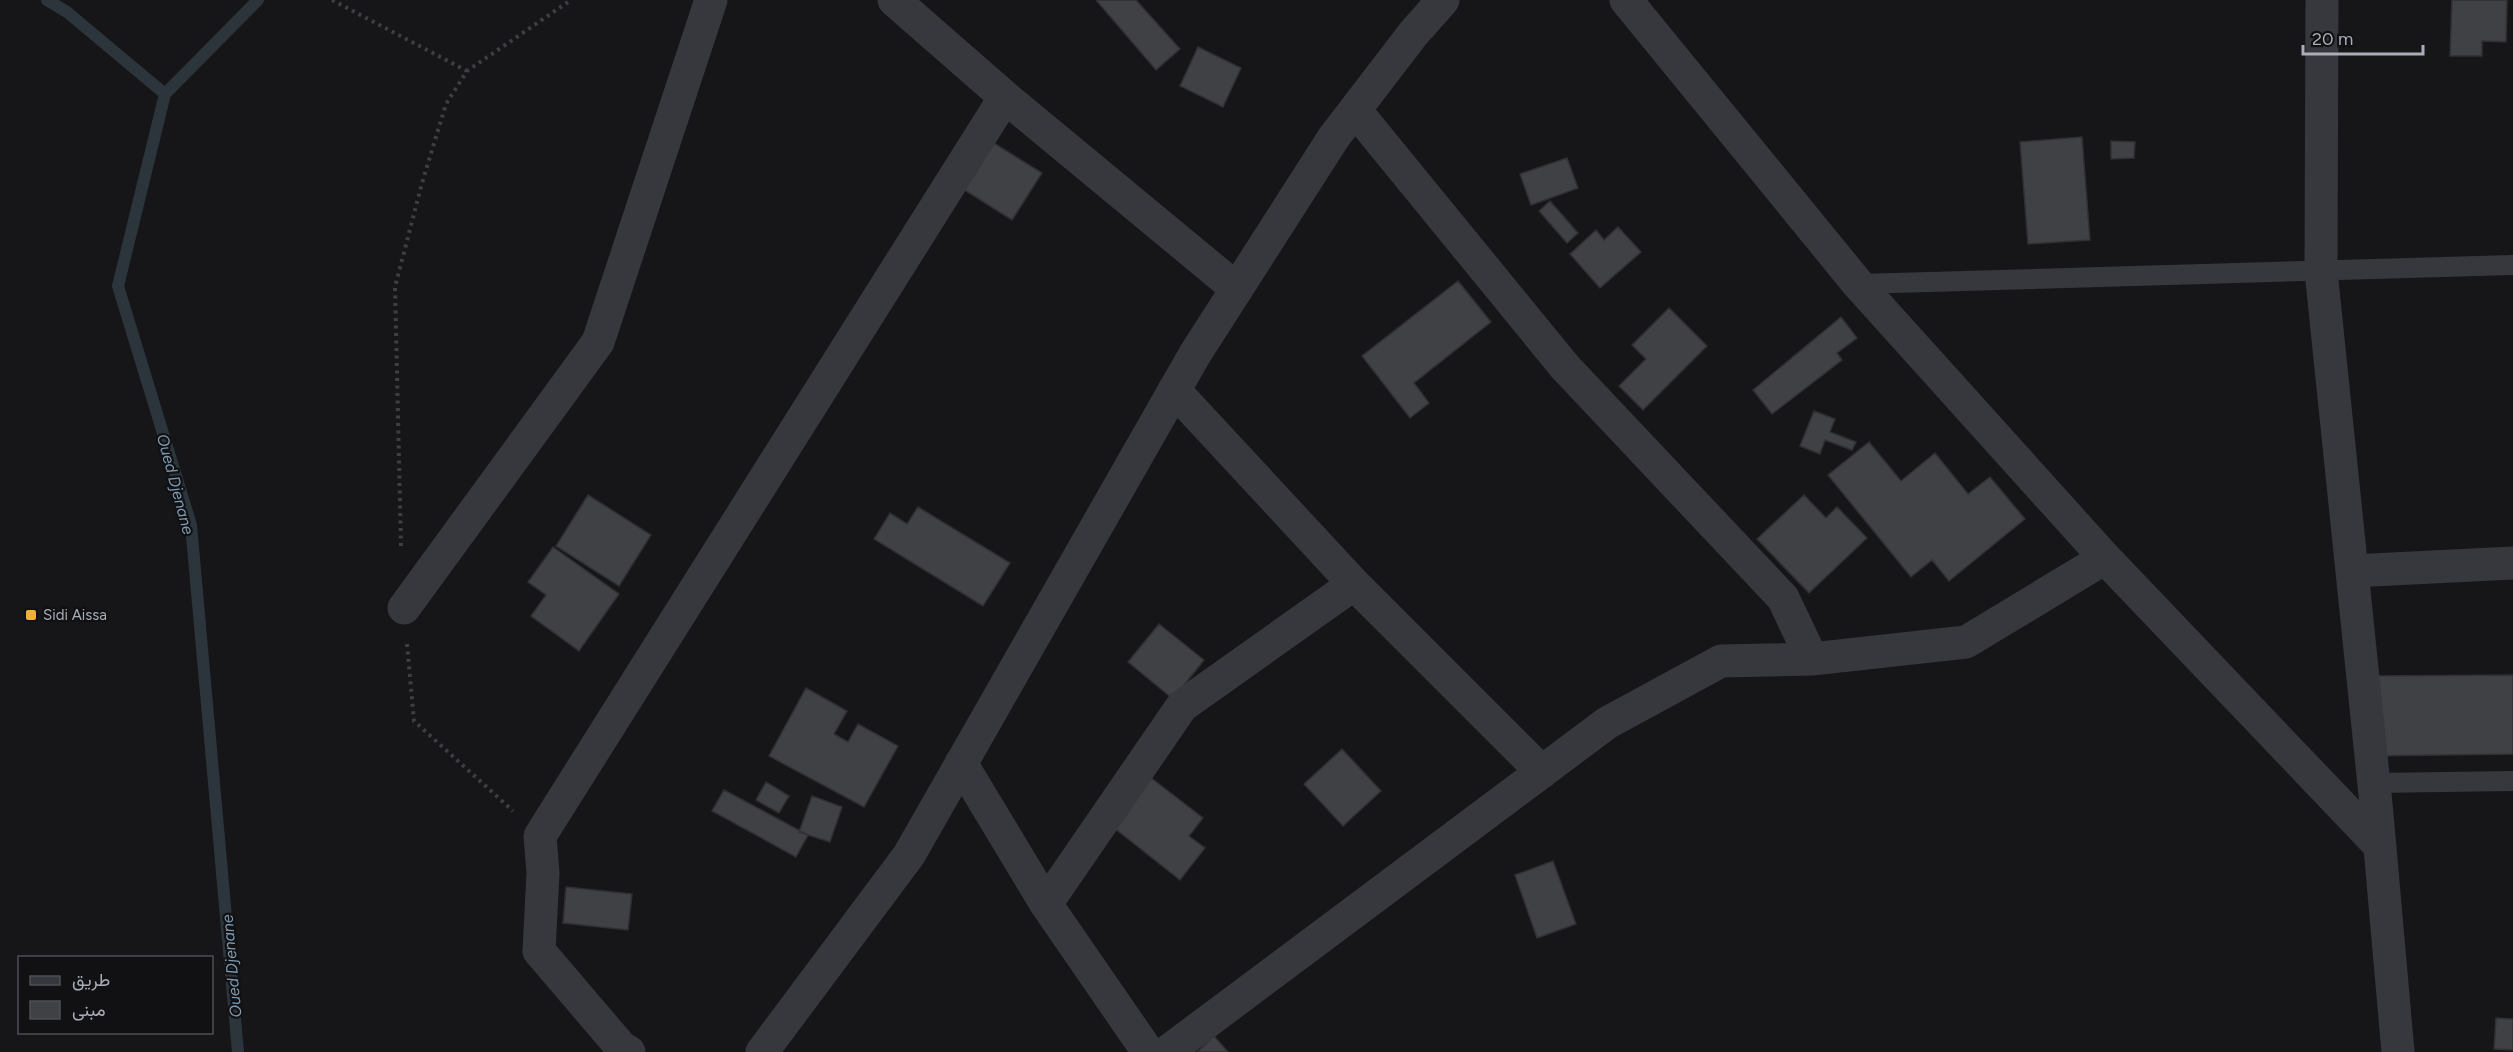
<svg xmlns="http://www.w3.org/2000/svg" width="2513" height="1052" font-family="Figtree,Vazirmatn,sans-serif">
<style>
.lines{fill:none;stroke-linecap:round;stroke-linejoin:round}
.stream{stroke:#2c353c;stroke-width:12}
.building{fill:#404145;stroke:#303034;stroke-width:1.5}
.path{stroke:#3d3f44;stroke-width:4;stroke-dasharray:3 4.5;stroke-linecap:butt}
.lane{stroke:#37383d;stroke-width:20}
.street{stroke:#37383d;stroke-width:33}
.poi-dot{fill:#f2b134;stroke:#111113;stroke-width:2}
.labels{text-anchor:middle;stroke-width:4.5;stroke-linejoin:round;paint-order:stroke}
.poi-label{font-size:15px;fill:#a8adb8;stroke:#111113;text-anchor:start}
.water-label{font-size:16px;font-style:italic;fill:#7f9bb3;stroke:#111113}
</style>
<rect width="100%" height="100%" fill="#161618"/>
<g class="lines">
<path class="stream" d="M 47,0 L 67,12 L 165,94
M 238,1052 L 191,525 L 118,286 L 165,94 L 258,0"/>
</g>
<path class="building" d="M 1096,0 L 1136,0 L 1180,49 L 1156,70 Z
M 2452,0 L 2507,0 L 2506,42 L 2482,41 L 2482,56 L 2450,56 Z
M 1198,47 L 1241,68 L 1223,107 L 1180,86 Z
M 984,137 L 1042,173 L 1012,220 L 955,184 Z
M 2082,137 L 2090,240 L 2028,244 L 2020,142 Z
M 2111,141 L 2135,142 L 2134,158 L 2111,159 Z
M 1567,158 L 1578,188 L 1531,205 L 1520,174 Z
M 1550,201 L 1578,233 L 1567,243 L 1539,211 Z
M 1618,227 L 1641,252 L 1600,288 L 1570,254 L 1596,230 L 1604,240 Z
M 1458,281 L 1491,322 L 1414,383 L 1429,403 L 1410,418 L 1362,356 Z
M 1669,308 L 1707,346 L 1643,410 L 1619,386 L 1646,359 L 1632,345 Z
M 1841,317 L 1857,338 L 1837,353 L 1842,360 L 1772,414 L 1753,390 Z
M 1814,411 L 1835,419 L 1830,432 L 1856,442 L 1852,450 L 1825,440 L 1820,454 L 1800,446 Z
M 1869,442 L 1901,481 L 1935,453 L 1968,494 L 1990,477 L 2025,519 L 1949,581 L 1932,560 L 1911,577 L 1828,475 Z
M 588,495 L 651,535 L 619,586 L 556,546 Z
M 1804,495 L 1826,518 L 1837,507 L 1867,538 L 1809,593 L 1757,539 Z
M 918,507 L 1010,563 L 983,606 L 874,539 L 890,513 L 907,524 Z
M 553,547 L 619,594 L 579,651 L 531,616 L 546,595 L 528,582 Z
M 1159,624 L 1204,660 L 1173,699 L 1128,662 Z
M 2513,675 L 2513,754 L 2371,756 L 2370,676 Z
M 806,688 L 847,711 L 834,734 L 848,742 L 858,724 L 898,746 L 864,807 L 769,756 Z
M 1342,749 L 1381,791 L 1343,826 L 1304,784 Z
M 1146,774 L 1203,818 L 1189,836 L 1205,848 L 1180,880 L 1108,823 Z
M 766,782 L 789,796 L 779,813 L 756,800 Z
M 724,790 L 808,835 L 796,857 L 712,811 Z
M 812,796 L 842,807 L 830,842 L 799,832 Z
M 1553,861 L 1576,924 L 1537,938 L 1515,875 Z
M 566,887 L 632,894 L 628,930 L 563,923 Z
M 2496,1018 L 2513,1019 L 2513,1050 L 2494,1049 Z
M 1214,1036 L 1228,1052 L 1197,1052 Z"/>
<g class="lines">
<path class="path" d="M 332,0 L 467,71
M 401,546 L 395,287 L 422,183 L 446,104 L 467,71 L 571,0
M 407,644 L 414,721 L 513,811"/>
<path class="lane" d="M 1858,284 L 2513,265
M 2374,783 L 2513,781"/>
<path class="street" d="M 894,0 L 1005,97 L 1237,289
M 1626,0 L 1858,284 L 2105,558 L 2380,846
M 2322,0 L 2321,271 L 2377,814 L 2398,1052
M 1355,110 L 1565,367 L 1783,598 L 1812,659
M 1174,390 L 1354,584 L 1542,772
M 2352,571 L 2513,563
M 404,608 L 598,342 L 711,0
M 961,763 L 1046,904 L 1148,1052
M 1046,904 L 1182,706 L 1354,584
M 629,1052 L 621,1047 L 539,951 L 543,873 L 540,836 L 1005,97
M 762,1052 L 909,855 L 1195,354 L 1334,137 L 1413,34 L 1443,0
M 1167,1052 L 1607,723 L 1721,661 L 1812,659 L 1966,642 L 2105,558"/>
</g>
<rect class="poi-dot" x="25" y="609" width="12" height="12" rx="3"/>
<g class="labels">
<g class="poi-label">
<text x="43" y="620">Sidi Aissa</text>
</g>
<g class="water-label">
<text transform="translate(176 484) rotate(75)" y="6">Oued Djenane</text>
<text transform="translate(231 966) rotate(-95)" y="6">Oued Djenane</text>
</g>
</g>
<rect x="18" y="956" width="195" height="78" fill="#111113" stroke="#4d4f55" stroke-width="1.5"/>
<rect x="30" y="976" width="30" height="9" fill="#37383d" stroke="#4d4f55" stroke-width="1.5"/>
<text x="72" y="986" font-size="18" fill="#a8adb8">طريق</text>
<rect x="30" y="1001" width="30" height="18" fill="#404145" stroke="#4d4f55" stroke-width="1.5"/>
<text x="72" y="1016" font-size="18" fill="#a8adb8">مبنى</text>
<path d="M2303 45v9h120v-9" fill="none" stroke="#a8adb8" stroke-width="3"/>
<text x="2312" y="45" font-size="18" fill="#a8adb8" stroke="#111113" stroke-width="4.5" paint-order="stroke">20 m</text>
</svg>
